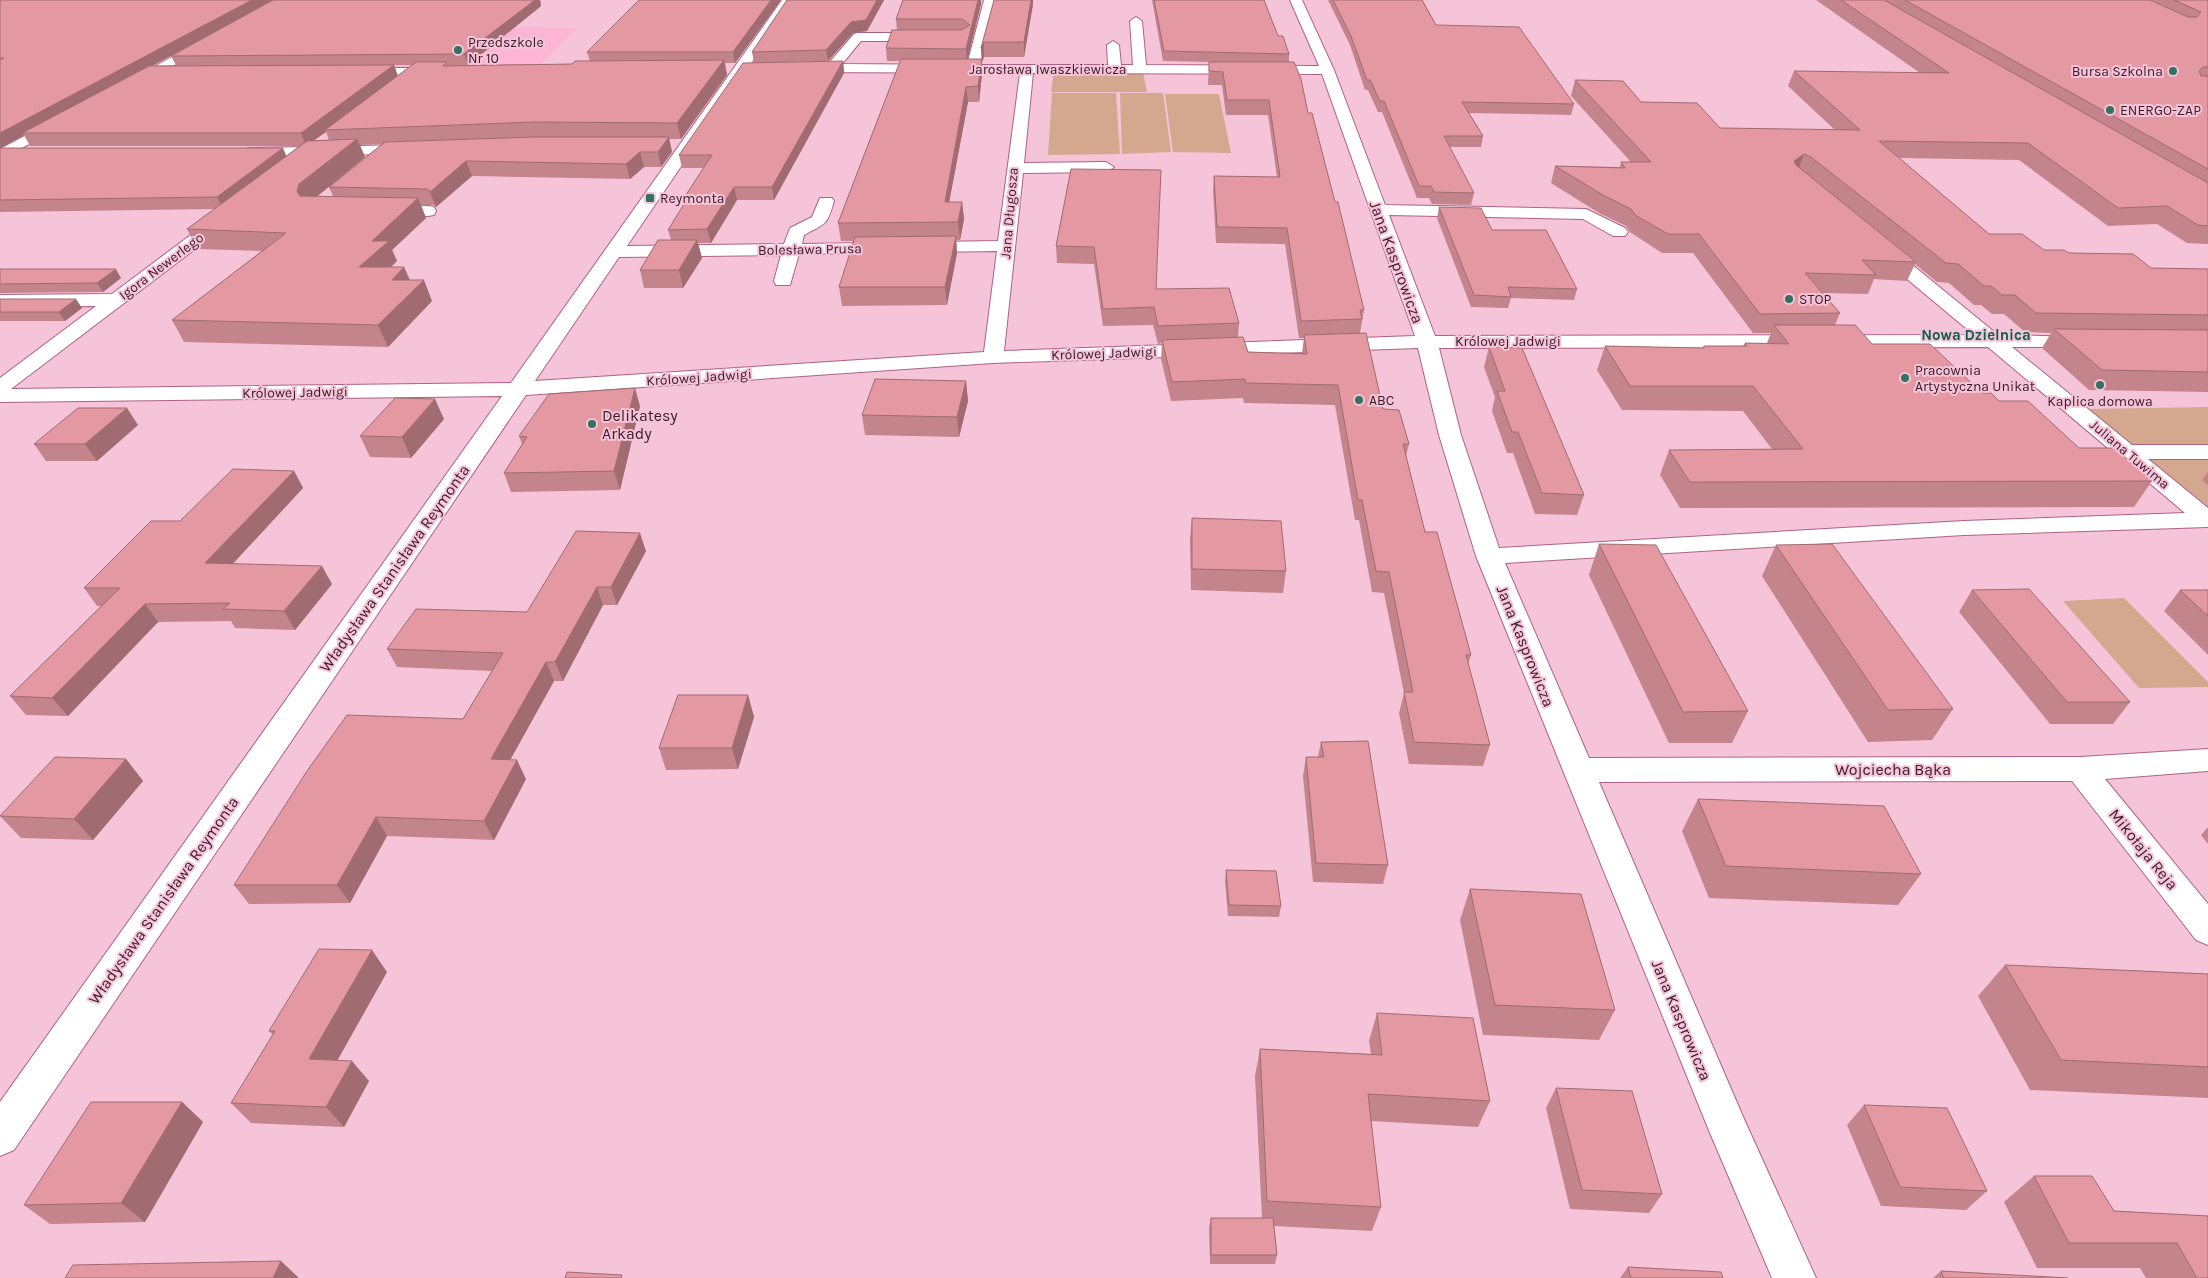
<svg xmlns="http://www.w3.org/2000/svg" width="2208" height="1278" font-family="Karla,sans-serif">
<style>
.built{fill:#fdb5d4}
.green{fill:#d3a88f}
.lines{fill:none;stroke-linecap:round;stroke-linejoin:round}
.minor-casing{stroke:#ad6285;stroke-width:2}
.minor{fill:#fff;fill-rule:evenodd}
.wall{fill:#c4848b;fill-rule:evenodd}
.shaded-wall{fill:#a06b71}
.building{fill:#e499a2;stroke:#a06b71}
.poi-dot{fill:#32715f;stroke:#f6c4d9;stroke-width:2}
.labels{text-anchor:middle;stroke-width:4;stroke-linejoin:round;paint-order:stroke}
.far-poi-label{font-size:14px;fill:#3a1b2a;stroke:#f6c4d9;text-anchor:start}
.far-street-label{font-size:14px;fill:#3a1b2a;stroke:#f6c4d9}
.far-neighbourhood-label{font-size:15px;font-weight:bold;fill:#0c5e4b;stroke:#f6c4d9}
.street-label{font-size:16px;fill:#3a1b2a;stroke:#f6c4d9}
.poi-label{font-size:16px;fill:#3a1b2a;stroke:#f6c4d9;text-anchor:start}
</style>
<rect width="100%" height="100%" fill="#f6c4d9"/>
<path class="built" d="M 397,27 L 577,28 L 532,73 L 327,74 Z"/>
<path class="green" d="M 1054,72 L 1143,72 L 1147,92 L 1051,92 Z
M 1052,93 L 1116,93 L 1120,154 L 1048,155 Z
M 1120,93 L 1163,93 L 1171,152 L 1122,154 Z
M 1165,94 L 1219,94 L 1231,153 L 1173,152 Z
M 2208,407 L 2208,510 L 2086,409 Z
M 2124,598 L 2208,682 L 2208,687 L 2139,688 L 2063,601 Z"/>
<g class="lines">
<g class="minor-casing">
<path id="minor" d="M 782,0 L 794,0 L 627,246 L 784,244 L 790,228 L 812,217 L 820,198 L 832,198 L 834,201 C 827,226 826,223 804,235 L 802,244 L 998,241 L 1020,73 L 806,72 L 799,68 L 801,65 L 828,64 L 854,34 L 858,33 L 928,33 L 934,37 L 928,41 L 861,41 L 842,64 L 967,65 L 984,0 L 996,0 L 980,65 L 1108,65 L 1107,45 L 1113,41 L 1119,45 L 1121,65 L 1133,65 L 1130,21 L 1136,17 L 1142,21 L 1146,65 L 1319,66 L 1290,0 L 1302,0 L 1334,70 L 1385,205 L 1586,209 L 1625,228 L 1628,232 L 1625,236 L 1613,236 L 1583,219 L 1389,215 L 1435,336 L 1974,335 L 1876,253 L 1873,249 L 1876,245 L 1888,245 L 1998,335 L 2092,337 L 2095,341 L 2092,345 L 2085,347 L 2012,347 L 2132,445 L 2208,445 L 2208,459 L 2148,459 L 2208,508 L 2208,527 L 1964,535 L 1505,563 L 1589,758 L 2080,757 L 2208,749 L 2208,771 L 2105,779 L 2208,904 L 2208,945 L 2196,940 L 2072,781 L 1599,782 L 1744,1119 L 1816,1278 L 1772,1278 L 1710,1133 L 1476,556 L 1439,435 L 1418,348 L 993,363 L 526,395 L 14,1150 L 0,1156 L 0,1102 L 502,396 L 0,402 L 0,378 L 96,306 L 0,307 L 0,295 L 112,294 L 216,216 L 228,216 L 230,220 L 228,224 L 11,389 L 511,383 ZM 1033,73 L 1322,74 L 1415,336 L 1004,351 L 1023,173 L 1106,172 L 1114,167 L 1106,162 L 1024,163 ZM 997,251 L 984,352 L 535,381 L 619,257 L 781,255 L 774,281 L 776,285 L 790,285 L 799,254 ZM 1988,347 L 2185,513 L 1964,521 L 1499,548 L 1461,435 L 1439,348 Z
M 206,38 L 210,39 L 212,42 L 210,45 L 135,87 L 130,88 L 123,84 Z
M 359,68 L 441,68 L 448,72 L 441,76 L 354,75 L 352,72 L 354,69 Z
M 59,118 L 66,122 L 64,125 L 0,160 L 0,149 Z
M 410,145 L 415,147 L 418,150 L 415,153 L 248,158 L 240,153 L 248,148 Z
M 386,205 L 428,206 L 434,207 L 436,211 L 434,215 L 428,216 L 380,214 L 378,210 L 380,206 Z"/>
</g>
<use href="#minor" class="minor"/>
</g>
<path class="wall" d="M 0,0 L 540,0 L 541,6 L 468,65 L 448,65 L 449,65 L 572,64 L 590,61 L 587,52 L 639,0 L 781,0 L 735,63 L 725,63 L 727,75 L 681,139 L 669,139 L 672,152 L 661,167 L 644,167 L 630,179 L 472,176 L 436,207 L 434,205 L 421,205 L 426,218 L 392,250 L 397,261 L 391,267 L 404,267 L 410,280 L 432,301 L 388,347 L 184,342 L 172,320 L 262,251 L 197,249 L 187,229 L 214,209 L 0,212 L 0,148 L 286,156 L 299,146 L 30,146 L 24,135 L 0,148 ZM 235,21 L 171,56 L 176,65 L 152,66 ZM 394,65 L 413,65 L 398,76 ZM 326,132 L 329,140 L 314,140 ZM 382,144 L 329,187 L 333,196 L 317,196 L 365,157 L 360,145 Z
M 787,0 L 884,0 L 867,31 L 853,33 L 828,61 L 754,63 L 752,52 Z
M 994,0 L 1033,4 L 1024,57 L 984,57 L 982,62 L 981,48 Z
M 1152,0 L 1264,0 L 1278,36 L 1289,54 L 1289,62 L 1308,113 L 1364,310 L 1360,333 L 1383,409 L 1409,444 L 1406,456 L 1425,532 L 1471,655 L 1468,664 L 1490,745 L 1483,766 L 1409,764 L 1399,713 L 1404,693 L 1384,593 L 1372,592 L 1359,520 L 1355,520 L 1335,405 L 1244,403 L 1243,398 L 1171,401 L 1161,359 L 1162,343 L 1158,344 L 1153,325 L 1103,326 L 1094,264 L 1057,263 L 1056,246 L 1071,169 L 1157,289 L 1239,323 L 1238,337 L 1248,352 L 1302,353 L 1304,338 L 1299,338 L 1285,244 L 1216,243 L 1213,191 L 1214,176 L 1277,177 L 1268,115 L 1226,115 L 1222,85 L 1208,85 L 1209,62 L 1163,61 Z
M 1328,0 L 1422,0 L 1436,25 L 1574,104 L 1571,115 L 1469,113 L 1483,136 L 1481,147 L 1449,147 L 1474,193 L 1471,205 L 1432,204 L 1429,198 L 1417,198 L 1382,112 L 1378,112 L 1368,90 L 1365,90 L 1350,45 Z
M 1816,0 L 2208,0 L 2208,244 L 2187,243 L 2157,224 L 2108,226 L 2019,160 L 1899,158 L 1989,234 L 2044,250 L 2069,253 L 2151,268 L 2208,269 L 2208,392 L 2089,390 L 2042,348 L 2051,333 L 2025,332 L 2004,314 L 1992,314 L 1981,305 L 1974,305 L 1949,283 L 1937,282 L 1915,264 L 1907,281 L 1874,279 L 1868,294 L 1822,293 L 1840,313 L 1835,325 L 1872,344 L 1999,401 L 2079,448 L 2152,481 L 2134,507 L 1680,508 L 1660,475 L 1669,450 L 1772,449 L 1743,411 L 1622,410 L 1597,370 L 1605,346 L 1703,348 L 1704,346 L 1743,346 L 1745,343 L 1767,343 L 1771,333 L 1753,333 L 1693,253 L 1662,253 L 1630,232 L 1626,226 L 1599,213 L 1551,183 L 1555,166 L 1620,167 L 1621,162 L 1631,162 L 1571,96 L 1575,80 L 1720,128 L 1835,130 L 1788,86 L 1794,71 L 1920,73 Z
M 981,4 L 967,59 L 982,59 L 982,74 L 979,102 L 968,102 L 949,202 L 962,202 L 964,219 L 960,240 L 956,240 L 957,253 L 947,305 L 842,306 L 839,287 L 854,241 L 841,241 L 838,223 L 900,61 L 887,61 L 886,48 L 897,30 L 896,19 Z
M 843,61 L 844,73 L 774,200 L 737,200 L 711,243 L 698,243 L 702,258 L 683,288 L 644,288 L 640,270 L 671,240 L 668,230 L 683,206 L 682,201 L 704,168 L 682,168 L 679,155 Z
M 1439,207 L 1492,230 L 1577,289 L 1574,300 L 1511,298 L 1508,308 L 1471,307 L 1437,218 Z
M 0,269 L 121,278 L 103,292 L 0,293 Z
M 0,299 L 82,308 L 65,321 L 0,321 Z
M 1489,347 L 1584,495 L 1577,515 L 1535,514 L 1513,453 L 1507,453 L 1492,411 L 1495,397 L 1484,367 Z
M 966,381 L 968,401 L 959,437 L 865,435 L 862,415 Z
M 640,406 L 620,490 L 511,492 L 504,473 L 522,444 L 519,436 Z
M 444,419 L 411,458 L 370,457 L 360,436 Z
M 138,425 L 97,461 L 46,461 L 34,444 Z
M 294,471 L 303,488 L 233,563 L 332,584 L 295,630 L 235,628 L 231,621 L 158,622 L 68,716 L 26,715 L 10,696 L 101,606 L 97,606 L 84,588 L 180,521 Z
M 2208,472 L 2208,485 L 2202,480 Z
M 1192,518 L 1286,571 L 1283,593 L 1191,590 L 1190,539 Z
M 1599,544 L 1748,711 L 1732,743 L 1669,743 L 1589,575 Z
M 1776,545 L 1953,709 L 1932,740 L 1868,742 L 1762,576 Z
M 646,551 L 617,605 L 603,605 L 563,681 L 554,681 L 510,760 L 526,779 L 494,840 L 387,836 L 350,903 L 249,904 L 234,885 L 463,719 L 492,671 L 397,667 L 387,649 L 527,612 Z
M 1972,590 L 2130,702 L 2113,724 L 2050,724 L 1959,612 Z
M 2180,590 L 2208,590 L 2208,655 L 2164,611 Z
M 748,695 L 754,717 L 738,769 L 666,770 L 659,748 Z
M 1321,742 L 1388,865 L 1383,884 L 1313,882 L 1303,776 L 1306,757 L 1318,757 Z
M 126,759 L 143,781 L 93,840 L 21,838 L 0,816 Z
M 1698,799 L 1921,874 L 1898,905 L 1709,898 L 1682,831 Z
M 2208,827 L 2208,844 L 2201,835 Z
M 1226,870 L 1281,906 L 1279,917 L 1228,916 L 1225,881 Z
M 1470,889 L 1615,1010 L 1599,1040 L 1483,1035 L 1460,920 Z
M 2005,965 L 2208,974 L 2208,1098 L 2030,1090 L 1978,996 Z
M 387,972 L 337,1060 L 369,1081 L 344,1127 L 251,1123 L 231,1103 L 273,1035 L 269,1031 Z
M 1377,1013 L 1490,1101 L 1478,1127 L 1371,1121 L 1381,1207 L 1372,1231 L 1274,1226 L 1277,1255 L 1275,1264 L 1210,1264 L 1209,1228 L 1211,1218 L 1262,1218 L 1255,1076 L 1260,1049 L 1371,1054 L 1369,1041 Z
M 1556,1088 L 1662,1194 L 1649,1213 L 1570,1209 L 1546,1108 Z
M 182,1102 L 203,1122 L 145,1222 L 50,1224 L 24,1205 Z
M 1864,1105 L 1987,1191 L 1966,1210 L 1881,1206 L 1847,1125 Z
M 2034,1176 L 2114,1211 L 2208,1216 L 2208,1278 L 2146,1278 L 2140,1268 L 2037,1268 L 2004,1202 Z
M 1628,1267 L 1723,1278 L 1620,1278 Z
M 1941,1271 L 2068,1278 L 1933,1278 Z"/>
<path class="shaded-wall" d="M 252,0 L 274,0 L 28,133 L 22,133 L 24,135 L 0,148 L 0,133 Z
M 535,0 L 540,0 L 541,6 L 468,65 L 464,54 Z
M 771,0 L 781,0 L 735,63 L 733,52 Z
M 877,0 L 884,0 L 867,31 L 853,33 L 828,61 L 826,50 L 851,22 Z
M 978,0 L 981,0 L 981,4 L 967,62 L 966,49 Z
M 1031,0 L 1033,0 L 1033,4 L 1024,57 L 1024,42 Z
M 984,42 L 984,57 L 982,62 L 981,48 Z
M 982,59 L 982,74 L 979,102 L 978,86 Z
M 724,60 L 727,75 L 681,139 L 677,123 Z
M 843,61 L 844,73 L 774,200 L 772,187 Z
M 394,65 L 398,77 L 325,130 L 326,132 L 306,146 L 301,133 Z
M 966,87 L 968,102 L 946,219 L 945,202 Z
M 669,137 L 672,152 L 661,167 L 658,152 Z
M 357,139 L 365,157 L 308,204 L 305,210 L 297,191 L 299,184 Z
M 283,148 L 288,160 L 223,209 L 217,197 Z
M 640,152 L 644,167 L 630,179 L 626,164 Z
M 1804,154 L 1798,171 L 1794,161 Z
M 466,161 L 472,176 L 436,207 L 430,192 Z
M 734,187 L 737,200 L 711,243 L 707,229 Z
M 418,198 L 426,218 L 392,250 L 397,261 L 368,288 L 359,267 L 372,241 Z
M 962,202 L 964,219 L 960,240 L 958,222 Z
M 956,236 L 957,253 L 947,305 L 945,287 Z
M 697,240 L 702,258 L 683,288 L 679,270 Z
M 404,267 L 413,288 L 392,280 Z
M 116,269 L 121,278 L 103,292 L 97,283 Z
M 424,280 L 432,301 L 388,347 L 378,325 Z
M 76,299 L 82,308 L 65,321 L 59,312 Z
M 966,381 L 968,401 L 959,437 L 957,417 Z
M 635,388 L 640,406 L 620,490 L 614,471 Z
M 435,399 L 444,419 L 411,458 L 402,437 Z
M 127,408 L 138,425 L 97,461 L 85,444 Z
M 294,471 L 303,488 L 217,581 L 205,563 Z
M 640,533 L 646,551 L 617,605 L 611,587 Z
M 322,566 L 332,584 L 295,630 L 284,611 Z
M 597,587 L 603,605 L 563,681 L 555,662 Z
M 145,604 L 158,622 L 68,716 L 52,698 Z
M 546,662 L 554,681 L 500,778 L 491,759 Z
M 748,695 L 754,717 L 738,769 L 732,748 Z
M 126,759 L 143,781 L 93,840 L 74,819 Z
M 517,760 L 526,779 L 494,840 L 484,821 Z
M 376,817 L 387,836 L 350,903 L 337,885 Z
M 372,950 L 387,972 L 327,1079 L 309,1059 Z
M 352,1061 L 369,1081 L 344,1127 L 326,1107 Z
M 182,1102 L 203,1122 L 145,1222 L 121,1203 Z
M 281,1261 L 298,1277 L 298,1278 L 273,1278 Z"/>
<path class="building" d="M 0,0 L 252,0 L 0,133 L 0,60 L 4,58 L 0,58 Z
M 273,0 L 535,0 L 464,54 L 171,56 Z
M 639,0 L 771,0 L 733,52 L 587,52 Z
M 787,0 L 877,0 L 866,20 L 851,22 L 826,50 L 752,52 Z
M 903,0 L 978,0 L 966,49 L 886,48 L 892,30 L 962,30 L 970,25 L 962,19 L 896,19 Z
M 994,0 L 1031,0 L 1024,42 L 984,42 L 981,48 Z
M 1154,0 L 1264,0 L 1278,36 L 1283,36 L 1289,54 L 1164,51 Z
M 1333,0 L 1422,0 L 1436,25 L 1519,27 L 1574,104 L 1462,102 L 1483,136 L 1444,136 L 1474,193 L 1434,192 L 1431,186 L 1419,186 L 1384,101 L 1380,101 L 1370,80 L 1367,80 L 1351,36 Z
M 1841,0 L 1884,0 L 2208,183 L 2208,226 L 2198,225 L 2167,206 L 2118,208 L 2028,143 L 1879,141 L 1989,234 L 2022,234 L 2044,250 L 2064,250 L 2069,253 L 2133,254 L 2151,268 L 2208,269 L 2208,315 L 2036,313 L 2015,295 L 2002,295 L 1991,286 L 1984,286 L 1958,264 L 1946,263 L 1811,157 L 1804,154 L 1794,161 L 1796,165 L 1916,262 L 1862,260 L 1876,275 L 1805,273 L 1840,313 L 1760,314 L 1699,234 L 1668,234 L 1635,215 L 1631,209 L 1603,195 L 1555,166 L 1625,168 L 1621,162 L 1651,162 L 1575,80 L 1623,81 L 1641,102 L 1697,103 L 1720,128 L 1860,130 L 1794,71 L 1949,73 Z
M 1905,0 L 2150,0 L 2188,17 L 2197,17 L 2201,12 L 2174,0 L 2208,0 L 2208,67 L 2203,67 L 2199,71 L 2201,76 L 2208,76 L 2208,169 Z
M 901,59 L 982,59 L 978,86 L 966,87 L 945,202 L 962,202 L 958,222 L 838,223 Z
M 724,60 L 677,123 L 534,122 L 325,130 L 416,62 L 447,62 L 443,66 L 572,64 L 575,61 Z
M 843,61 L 772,187 L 734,187 L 707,229 L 668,230 L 686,201 L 682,201 L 712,155 L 679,155 L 743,63 Z
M 1209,62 L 1294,62 L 1301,79 L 1308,113 L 1312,113 L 1335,202 L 1338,202 L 1364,310 L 1360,310 L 1362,319 L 1301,321 L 1287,228 L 1217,227 L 1214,176 L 1280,177 L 1269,100 L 1227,100 L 1223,72 L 1209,71 Z
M 394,65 L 301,133 L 22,133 L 149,66 Z
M 534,137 L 669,137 L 658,152 L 640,152 L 626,164 L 466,161 L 430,192 L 428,189 L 329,187 L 385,142 Z
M 357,139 L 299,184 L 297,191 L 300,196 L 418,198 L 372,241 L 389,241 L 359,267 L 404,267 L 392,280 L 424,280 L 378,325 L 172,320 L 286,233 L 187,229 L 307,141 Z
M 0,148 L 283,148 L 217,197 L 0,200 Z
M 1071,169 L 1161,170 L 1156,289 L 1229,288 L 1239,323 L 1158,326 L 1154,307 L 1103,309 L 1094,247 L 1056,246 Z
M 1439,207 L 1481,208 L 1492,230 L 1546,230 L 1577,289 L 1508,287 L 1511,297 L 1474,295 Z
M 956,236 L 945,287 L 839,287 L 855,237 Z
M 658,240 L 697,240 L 679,270 L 640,270 Z
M 0,269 L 116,269 L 97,283 L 0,284 Z
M 0,299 L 76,299 L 59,312 L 0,312 Z
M 1774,325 L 1855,325 L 1872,344 L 1930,344 L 1982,393 L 1991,393 L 1999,401 L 2028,401 L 2079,448 L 2115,448 L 2152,481 L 1690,482 L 1669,450 L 1803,449 L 1753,386 L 1630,386 L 1605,346 L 1704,348 L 1704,346 L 1747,346 L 1745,343 L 1789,344 Z
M 2054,329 L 2208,330 L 2208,372 L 2102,370 Z
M 1366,333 L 1383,409 L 1399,410 L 1409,444 L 1403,444 L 1425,532 L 1437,532 L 1471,655 L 1466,655 L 1490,745 L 1414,742 L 1404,692 L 1413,692 L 1389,572 L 1376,571 L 1362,500 L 1358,500 L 1338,385 L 1246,383 L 1245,379 L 1172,382 L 1162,340 L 1243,337 L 1248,352 L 1307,354 L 1304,335 Z
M 1489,347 L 1522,348 L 1584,495 L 1542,493 L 1518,432 L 1512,432 L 1497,391 L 1505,391 Z
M 875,379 L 966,381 L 957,417 L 862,415 Z
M 635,388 L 614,471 L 504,473 L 527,437 L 519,436 L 549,394 Z
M 395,398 L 435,399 L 402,437 L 360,436 Z
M 78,408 L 127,408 L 85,444 L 34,444 Z
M 233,469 L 294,471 L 205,563 L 322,566 L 284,611 L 223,609 L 230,603 L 145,604 L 52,698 L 10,696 L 120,588 L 84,588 L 151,521 L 180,521 Z
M 1192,518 L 1281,521 L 1286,571 L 1192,569 Z
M 576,531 L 640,533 L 611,587 L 597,587 L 555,662 L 546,662 L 491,759 L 517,760 L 484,821 L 376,817 L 337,885 L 234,885 L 307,771 L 347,715 L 463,719 L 503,653 L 387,649 L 416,609 L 527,612 Z
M 1599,544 L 1656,545 L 1748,711 L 1683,712 Z
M 1832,544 L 1953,709 L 1888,710 L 1776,545 Z
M 2029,589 L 2130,702 L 2067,702 L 1972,590 Z
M 2180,590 L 2208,590 L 2208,616 Z
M 678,695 L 748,695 L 732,748 L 659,748 Z
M 1368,741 L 1388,865 L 1316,863 L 1306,757 L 1324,757 L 1321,742 Z
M 55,757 L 126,759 L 74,819 L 0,816 Z
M 1698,799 L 1884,806 L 1921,874 L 1726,866 Z
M 1226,870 L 1276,871 L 1281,906 L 1229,905 Z
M 1470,889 L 1581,894 L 1615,1010 L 1495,1005 Z
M 319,949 L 372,950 L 309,1059 L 352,1061 L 326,1107 L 231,1103 L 275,1031 L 269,1031 Z
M 2005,965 L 2208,974 L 2208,1067 L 2061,1060 Z
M 1377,1013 L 1473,1018 L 1490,1101 L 1368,1094 L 1381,1207 L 1267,1201 L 1260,1049 L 1382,1055 Z
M 1556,1088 L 1632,1091 L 1662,1194 L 1582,1190 Z
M 91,1102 L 182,1102 L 121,1203 L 24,1205 Z
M 1864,1105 L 1947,1108 L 1987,1191 L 1900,1187 Z
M 2034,1176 L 2092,1176 L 2114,1211 L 2208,1216 L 2208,1278 L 2197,1278 L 2177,1243 L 2069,1243 Z
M 1211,1218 L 1273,1218 L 1277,1255 L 1211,1255 Z
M 281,1261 L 273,1278 L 65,1278 L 73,1265 Z
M 1628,1267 L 1721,1272 L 1723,1278 L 1631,1278 Z
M 1941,1271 L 2068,1278 L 1944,1278 Z
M 567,1272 L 622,1275 L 621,1278 L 565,1278 Z"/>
<g class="poi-dot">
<circle cx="458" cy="50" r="5"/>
<circle cx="2173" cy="71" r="5"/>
<circle cx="2110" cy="110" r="5"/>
<rect x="645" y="193" width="10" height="10" rx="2.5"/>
<circle cx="1789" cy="299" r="5"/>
<circle cx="1905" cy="378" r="5"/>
<circle cx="2100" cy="385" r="5"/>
<circle cx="1359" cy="400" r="5"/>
<circle cx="592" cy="424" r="5"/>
</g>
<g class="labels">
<g class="far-poi-label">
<text x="468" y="47">Przedszkole<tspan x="468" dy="16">Nr 10</tspan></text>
<text x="2163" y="76" text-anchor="end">Bursa Szkolna</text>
<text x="2120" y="115">ENERGO-ZAP</text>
<text x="660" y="203">Reymonta</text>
<text x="1799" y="304">STOP</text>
<text x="1915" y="375">Pracownia<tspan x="1915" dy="16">Artystyczna Unikat</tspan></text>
<text x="1369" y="405">ABC</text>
<text x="2100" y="406" text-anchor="middle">Kaplica domowa</text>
</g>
<g class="far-street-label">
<text x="1048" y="74">Jarosława Iwaszkiewicza</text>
<text transform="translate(1009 213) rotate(-85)" y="5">Jana Długosza</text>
<text transform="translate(810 249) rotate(-1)" y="5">Bolesława Prusa</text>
<text transform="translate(161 266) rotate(-37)" y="5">Igora Newerlego</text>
<text x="1508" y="346">Królowej Jadwigi</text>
<text transform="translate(1104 353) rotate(-2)" y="5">Królowej Jadwigi</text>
<text transform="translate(699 377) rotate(-4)" y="5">Królowej Jadwigi</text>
<text transform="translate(295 392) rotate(-1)" y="5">Królowej Jadwigi</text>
<text transform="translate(2130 454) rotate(40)" y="5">Juliana Tuwima</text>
</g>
<g class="far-neighbourhood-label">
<text x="1976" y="340">Nowa Dzielnica</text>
</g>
<g class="street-label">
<text transform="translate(1397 262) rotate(70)" y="6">Jana Kasprowicza</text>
<text transform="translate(394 568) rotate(-55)" y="6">Władysława Stanisława Reymonta</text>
<text transform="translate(1526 646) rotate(68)" y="6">Jana Kasprowicza</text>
<text x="1893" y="775">Wojciecha Bąka</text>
<text transform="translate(2144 849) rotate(51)" y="6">Mikołaja Reja</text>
<text transform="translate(163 900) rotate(-55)" y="6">Władysława Stanisława Reymonta</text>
<text transform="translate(1682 1020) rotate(67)" y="6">Jana Kasprowicza</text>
</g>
<g class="poi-label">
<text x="602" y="421">Delikatesy<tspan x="602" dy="18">Arkady</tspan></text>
</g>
</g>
</svg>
